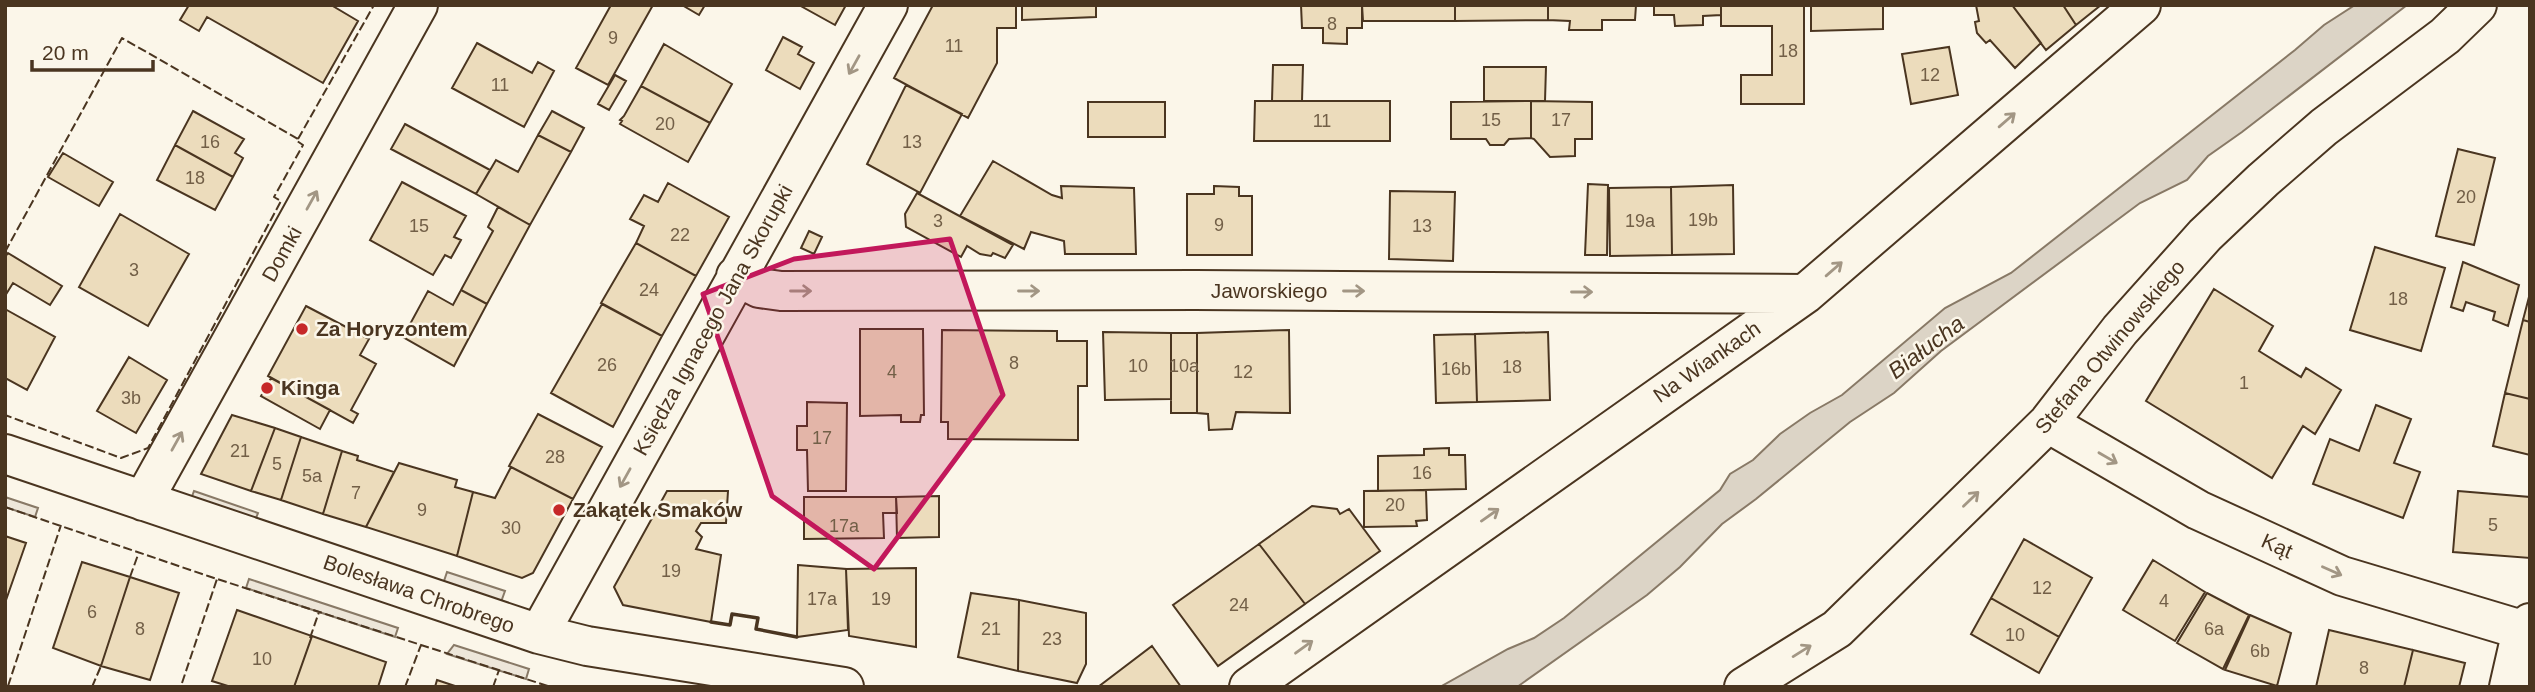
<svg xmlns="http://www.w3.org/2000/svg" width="2535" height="692" font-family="Arial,sans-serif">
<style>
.green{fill:#ede6d9;stroke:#887966;stroke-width:2}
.water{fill:#dcd4c6;stroke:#887966;stroke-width:2}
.building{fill:#ecdcbc;stroke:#4a3520;stroke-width:2}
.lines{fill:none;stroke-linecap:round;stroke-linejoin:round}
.minor-casing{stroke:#4a3520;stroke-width:42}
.minor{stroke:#fbf6e9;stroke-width:38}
.fence{stroke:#4a3520;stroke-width:2;stroke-dasharray:9 3.5;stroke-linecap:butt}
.wall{stroke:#4a3520;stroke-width:3.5}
.oneway{stroke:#a29684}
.marked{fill:#c2185b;fill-opacity:0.2;stroke:#c2185b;stroke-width:5;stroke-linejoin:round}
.poi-dot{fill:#c62828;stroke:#fbf6e9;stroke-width:2.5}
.labels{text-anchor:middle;stroke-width:5;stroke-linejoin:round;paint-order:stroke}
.number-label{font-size:18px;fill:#725f47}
.street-label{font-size:21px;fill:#4a3520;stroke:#fbf6e9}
.poi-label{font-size:21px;font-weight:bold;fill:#4a3520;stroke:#fbf6e9;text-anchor:start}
.water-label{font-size:23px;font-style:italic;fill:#4a3520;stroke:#fbf6e9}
</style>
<rect width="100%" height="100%" fill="#fbf6e9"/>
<path class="green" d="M 194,491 L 258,513 L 254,523 L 190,502 Z
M 5,497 L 38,508 L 35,517 L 5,507 Z
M 447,572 L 505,591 L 501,602 L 443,584 Z
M 249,579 L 398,628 L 395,637 L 246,588 Z
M 454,645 L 529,669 L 526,679 L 447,654 Z"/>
<path class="water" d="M 2355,5 L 2407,5 L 2242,132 L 2208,156 L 2187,180 L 2140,203 L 1941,351 L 1894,393 L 1850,422 L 1756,499 L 1722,524 L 1680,567 L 1647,595 L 1517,687 L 1440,687 L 1508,649 L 1534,638 L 1564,618 L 1720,490 L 1730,474 L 1753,460 L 1780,434 L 1810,413 L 1842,395 L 1945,308 L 2011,273 L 2295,50 L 2324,25 Z"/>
<path class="building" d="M 189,5 L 331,5 L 358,21 L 323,83 L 207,17 L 199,31 L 180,20 Z
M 611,5 L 653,5 L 608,85 L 576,68 Z
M 682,5 L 705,5 L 699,15 Z
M 799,5 L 846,5 L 835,25 Z
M 933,5 L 1016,5 L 1016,28 L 997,28 L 997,63 L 968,118 L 894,78 Z
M 1022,5 L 1096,5 L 1096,17 L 1022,20 Z
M 1301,5 L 1362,5 L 1362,28 L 1347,28 L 1347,44 L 1323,43 L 1323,28 L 1302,28 Z
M 1362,5 L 1455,5 L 1455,21 L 1363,21 Z
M 1455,5 L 1548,5 L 1548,20 L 1455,21 Z
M 1548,5 L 1636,5 L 1635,20 L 1602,20 L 1602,30 L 1569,30 L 1570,21 L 1548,20 Z
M 1654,5 L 1721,5 L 1721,15 L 1703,16 L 1703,25 L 1675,26 L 1674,15 L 1654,15 Z
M 1721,5 L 1804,5 L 1804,104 L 1741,104 L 1741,75 L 1772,75 L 1772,26 L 1721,26 Z
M 1811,5 L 1883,5 L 1883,29 L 1811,31 Z
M 1976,5 L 2012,5 L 2041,43 L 2015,68 L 1990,40 L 1986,43 L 1977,33 L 1975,22 L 1979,21 Z
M 2012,5 L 2063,5 L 2076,25 L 2046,50 Z
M 2063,5 L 2101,5 L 2076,25 Z
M 783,37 L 802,47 L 798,54 L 814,63 L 800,89 L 766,70 Z
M 477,43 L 532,73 L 538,62 L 554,71 L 524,127 L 452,88 Z
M 664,44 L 732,84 L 710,123 L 641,86 Z
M 1949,47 L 1958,95 L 1911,104 L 1902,54 Z
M 1273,65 L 1303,65 L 1302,101 L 1272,101 Z
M 1484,67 L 1546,67 L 1545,101 L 1484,101 Z
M 615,75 L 626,81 L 609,110 L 598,104 Z
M 906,85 L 962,114 L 920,193 L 867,164 Z
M 641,86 L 710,123 L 688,162 L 620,124 L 622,121 L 620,120 L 624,116 Z
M 1255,101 L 1390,101 L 1390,141 L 1254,141 Z
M 1531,101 L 1592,102 L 1592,139 L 1575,139 L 1575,156 L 1550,157 L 1534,139 L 1531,138 Z
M 1531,101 L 1531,138 L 1509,139 L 1504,145 L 1490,145 L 1486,139 L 1451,139 L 1451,102 Z
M 1088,102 L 1165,102 L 1165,137 L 1088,137 Z
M 193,111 L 244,139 L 235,153 L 243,158 L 233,177 L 175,145 Z
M 552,111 L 584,128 L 571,152 L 538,135 Z
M 405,124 L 490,170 L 476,194 L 391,149 Z
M 538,135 L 571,152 L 530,225 L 476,194 L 496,160 L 518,172 Z
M 175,145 L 233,177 L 215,210 L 157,180 Z
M 2458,149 L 2495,158 L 2474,245 L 2436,236 Z
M 63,153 L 113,182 L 99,206 L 48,177 Z
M 993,161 L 1052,195 L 1062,198 L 1061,186 L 1134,188 L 1136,254 L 1065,254 L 1064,241 L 1031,232 L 1024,249 L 960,216 Z
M 402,182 L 466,216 L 454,237 L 461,240 L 451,258 L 445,255 L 433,275 L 370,240 Z
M 668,183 L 729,217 L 696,276 L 636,243 L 644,226 L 630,219 L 644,195 L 658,202 Z
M 1588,184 L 1608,185 L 1607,255 L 1585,255 Z
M 1733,185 L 1734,254 L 1672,255 L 1671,187 Z
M 1214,186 L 1239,187 L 1239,196 L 1252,196 L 1252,255 L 1187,255 L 1187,194 L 1214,194 Z
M 1671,187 L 1672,255 L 1610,256 L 1609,188 Z
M 1390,191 L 1455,192 L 1453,261 L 1389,259 Z
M 917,193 L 1013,245 L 1005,258 L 993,253 L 991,256 L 980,254 L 967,246 L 961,257 L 906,227 L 905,214 Z
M 498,207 L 530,225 L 487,304 L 461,290 L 493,231 L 488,227 Z
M 120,214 L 189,254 L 148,326 L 79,287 Z
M 809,231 L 822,237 L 814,254 L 801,248 Z
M 636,243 L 696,276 L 662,336 L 601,303 Z
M 2375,247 L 2445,268 L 2421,351 L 2350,330 Z
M 8,253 L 62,286 L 50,305 L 13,283 L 5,296 L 5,257 Z
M 2463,262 L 2519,285 L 2508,326 L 2493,320 L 2495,312 L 2466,302 L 2463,311 L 2451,307 Z
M 2214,289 L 2273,326 L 2259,351 L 2301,377 L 2306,368 L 2341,390 L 2315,434 L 2303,426 L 2272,478 L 2146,401 Z
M 461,290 L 487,304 L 454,366 L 403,337 L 428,291 L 453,305 Z
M 2530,293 L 2530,322 L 2523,320 Z
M 602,304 L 662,336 L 613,427 L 551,393 Z
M 306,306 L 369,339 L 360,355 L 376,364 L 351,410 L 358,414 L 353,423 L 268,376 Z
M 5,309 L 55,337 L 27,390 L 5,378 Z
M 2523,320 L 2530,322 L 2530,399 L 2505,393 Z
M 860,329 L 923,329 L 924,415 L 921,415 L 920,422 L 901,422 L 901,415 L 860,416 Z
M 942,330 L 1057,331 L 1057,341 L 1087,341 L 1087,386 L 1078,386 L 1078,440 L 948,439 L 948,422 L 941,422 Z
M 1289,330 L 1290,413 L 1236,412 L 1232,429 L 1209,430 L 1208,414 L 1197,413 L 1197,333 Z
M 1103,332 L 1171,333 L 1171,399 L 1105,400 Z
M 1548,332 L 1550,400 L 1477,402 L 1475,334 Z
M 1171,333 L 1197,333 L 1197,413 L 1171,413 Z
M 1475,334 L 1477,402 L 1436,403 L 1434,335 Z
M 129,357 L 167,380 L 136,433 L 97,411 Z
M 271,378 L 330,410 L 320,429 L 261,396 Z
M 2505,393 L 2530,399 L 2530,455 L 2493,446 Z
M 807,402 L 847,403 L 846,491 L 808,491 L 807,450 L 797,450 L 797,426 L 807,426 Z
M 2376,405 L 2411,419 L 2394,463 L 2420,472 L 2403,518 L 2313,484 L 2330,439 L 2359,451 Z
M 538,414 L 602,447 L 573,499 L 509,466 Z
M 232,415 L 275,428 L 251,491 L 201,474 Z
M 275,428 L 301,437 L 281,500 L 251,491 Z
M 301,437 L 342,451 L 323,514 L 281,500 Z
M 1449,448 L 1449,455 L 1465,455 L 1466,489 L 1378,491 L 1378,456 L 1424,455 L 1424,449 Z
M 342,451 L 358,456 L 357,460 L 394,472 L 366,527 L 323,514 Z
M 399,463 L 457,480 L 455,487 L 473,492 L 457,556 L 366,527 Z
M 511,467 L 573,499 L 533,573 L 522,578 L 457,556 L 473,492 L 495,498 Z
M 1426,490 L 1427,520 L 1416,521 L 1417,526 L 1364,527 L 1364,491 Z
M 667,491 L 728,491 L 726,523 L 701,523 L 696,531 L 702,537 L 696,549 L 721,555 L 711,622 L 623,605 L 614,587 Z
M 2458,491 L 2530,497 L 2530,558 L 2453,552 Z
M 939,496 L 939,537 L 897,538 L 896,497 Z
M 804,497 L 896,497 L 897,513 L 883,513 L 884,538 L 804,539 Z
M 1312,506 L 1337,509 L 1340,514 L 1349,509 L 1380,551 L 1305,604 L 1259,544 Z
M 5,536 L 26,543 L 5,603 Z
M 2024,539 L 2092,578 L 2059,637 L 1991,598 Z
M 1259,544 L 1305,604 L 1218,666 L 1173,605 Z
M 2153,560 L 2205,592 L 2175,641 L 2123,610 Z
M 82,562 L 130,577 L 101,666 L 53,648 Z
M 798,565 L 846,569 L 848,630 L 797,637 Z
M 916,568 L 916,647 L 849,636 L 846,569 Z
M 130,577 L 179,593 L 150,680 L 101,666 Z
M 971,593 L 1019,600 L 1018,671 L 958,657 Z
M 2207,593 L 2249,615 L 2223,669 L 2177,643 Z
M 1991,598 L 2059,637 L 2039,673 L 1971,634 Z
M 1019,600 L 1086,613 L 1086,664 L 1077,683 L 1018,671 Z
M 237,610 L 312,636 L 294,687 L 231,687 L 212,681 Z
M 2250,615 L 2291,633 L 2277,686 L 2225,670 Z
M 2329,630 L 2413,650 L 2404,687 L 2316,687 Z
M 312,636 L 386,662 L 378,687 L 294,687 Z
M 1152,646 L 1181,687 L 1098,687 Z
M 2413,650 L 2465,663 L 2459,687 L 2404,687 Z
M 437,680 L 458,687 L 435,687 Z"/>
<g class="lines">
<g class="minor-casing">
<path id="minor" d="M 736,276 L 759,288 L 781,291 L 1195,290 L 1805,294
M 2048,423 L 2198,510 L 2342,576 L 2522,630
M 5,454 L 539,634 L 587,646 L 844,687
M 143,501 L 418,5
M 539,634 L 888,5
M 1249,687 L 1805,294 L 2141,5
M 1744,687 L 1837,629 L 2048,423 L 2120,330 L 2205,235 L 2263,180 L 2324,127 L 2445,36 L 2477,5
M 2509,687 L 2522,630 L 2530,623"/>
</g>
<use href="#minor" class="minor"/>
<path class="fence" d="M 298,139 L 374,5
M 5,252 L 122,38 L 298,139 L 297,141 L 303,145 L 274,197 L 281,201 L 148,448 L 121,458 L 5,415
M 5,507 L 208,576 L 551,687
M 130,577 L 139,552
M 310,638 L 319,612
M 182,683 L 217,579
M 8,686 L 61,525
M 92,687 L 101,666
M 405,687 L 421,645
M 493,687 L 499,670"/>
<path class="wall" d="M 711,622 L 730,625 L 732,614 L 758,618 L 756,629 L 797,637"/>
</g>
<defs><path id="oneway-shaft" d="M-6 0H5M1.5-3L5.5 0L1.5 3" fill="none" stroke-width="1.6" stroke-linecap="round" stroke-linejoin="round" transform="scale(1.75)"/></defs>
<g class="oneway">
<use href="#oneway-shaft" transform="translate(854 65) rotate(119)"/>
<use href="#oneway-shaft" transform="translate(2007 120) rotate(-41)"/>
<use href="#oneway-shaft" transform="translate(312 200) rotate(-61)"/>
<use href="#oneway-shaft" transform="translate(1834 269) rotate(-41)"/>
<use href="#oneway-shaft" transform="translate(801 291)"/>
<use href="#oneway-shaft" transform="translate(1029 291)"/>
<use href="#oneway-shaft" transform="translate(1354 291)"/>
<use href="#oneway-shaft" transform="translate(1582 292)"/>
<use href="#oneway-shaft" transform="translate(177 441) rotate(-61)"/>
<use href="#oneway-shaft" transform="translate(2108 458) rotate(30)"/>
<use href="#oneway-shaft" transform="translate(625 478) rotate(119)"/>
<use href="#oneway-shaft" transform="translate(1971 499) rotate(-44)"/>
<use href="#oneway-shaft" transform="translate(1490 515) rotate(-35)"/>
<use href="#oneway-shaft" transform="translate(2332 571) rotate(24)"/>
<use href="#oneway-shaft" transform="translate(1304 647) rotate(-36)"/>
<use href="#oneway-shaft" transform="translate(1802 651) rotate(-32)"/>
</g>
<path class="marked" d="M 950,239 L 1003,395 L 874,569 L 772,496 L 703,294 L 794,259 Z"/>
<g class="poi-dot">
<circle cx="302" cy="329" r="7"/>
<circle cx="267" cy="388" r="7"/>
<circle cx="559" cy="510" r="7"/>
</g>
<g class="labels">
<g class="number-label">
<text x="1332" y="30">8</text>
<text x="613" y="44">9</text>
<text x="954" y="52">11</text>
<text x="1788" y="57">18</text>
<text x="1930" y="81">12</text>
<text x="500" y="91">11</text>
<text x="1491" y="126">15</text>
<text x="1561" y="126">17</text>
<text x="1322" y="127">11</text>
<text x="665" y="130">20</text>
<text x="210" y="148">16</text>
<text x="912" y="148">13</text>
<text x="195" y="184">18</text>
<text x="2466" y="203">20</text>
<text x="1703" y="226">19b</text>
<text x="938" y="227">3</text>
<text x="1640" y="227">19a</text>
<text x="1219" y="231">9</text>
<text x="419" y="232">15</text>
<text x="1422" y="232">13</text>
<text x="680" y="241">22</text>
<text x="134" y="276">3</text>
<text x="649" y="296">24</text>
<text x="2398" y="305">18</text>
<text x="1014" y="369">8</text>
<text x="607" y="371">26</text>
<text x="1138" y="372">10</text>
<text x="1184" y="372">10a</text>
<text x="1512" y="373">18</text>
<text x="1456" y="375">16b</text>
<text x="892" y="378">4</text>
<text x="1243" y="378">12</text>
<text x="2244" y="389">1</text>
<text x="131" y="404">3b</text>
<text x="822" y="444">17</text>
<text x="240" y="457">21</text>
<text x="555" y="463">28</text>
<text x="277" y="470">5</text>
<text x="1422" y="479">16</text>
<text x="312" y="482">5a</text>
<text x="356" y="499">7</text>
<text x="1395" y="511">20</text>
<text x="422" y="516">9</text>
<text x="2493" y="531">5</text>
<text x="844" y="532">17a</text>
<text x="511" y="534">30</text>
<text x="671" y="577">19</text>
<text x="2042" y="594">12</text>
<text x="822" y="605">17a</text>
<text x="881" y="605">19</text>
<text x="2164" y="607">4</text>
<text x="1239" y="611">24</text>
<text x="92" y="618">6</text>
<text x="140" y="635">8</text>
<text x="991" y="635">21</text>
<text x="2214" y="635">6a</text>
<text x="2015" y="641">10</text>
<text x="1052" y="645">23</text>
<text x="2260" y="657">6b</text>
<text x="262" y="665">10</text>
<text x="2364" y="674">8</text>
</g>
<g class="street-label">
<text transform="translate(282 254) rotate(-61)" y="7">Domki</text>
<text x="1269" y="298">Jaworskiego</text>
<text transform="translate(713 320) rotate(-61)" y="7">Księdza Ignacego Jana Skorupki</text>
<text transform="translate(2110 347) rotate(-50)" y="7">Stefana Otwinowskiego</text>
<text transform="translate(1707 362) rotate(-35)" y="7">Na Wiankach</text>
<text transform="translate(2277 546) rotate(24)" y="7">Kąt</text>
<text transform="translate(419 594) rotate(19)" y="7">Bolesława Chrobrego</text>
</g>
<g class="poi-label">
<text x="316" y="336">Za Horyzontem</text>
<text x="281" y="395">Kinga</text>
<text x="573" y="517">Zakątek Smaków</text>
</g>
<g class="water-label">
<text transform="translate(1926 347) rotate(-37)" y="8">Białucha</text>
</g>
</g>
<rect width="2535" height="692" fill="none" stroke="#4a3520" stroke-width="14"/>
<path d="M32 60v10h121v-10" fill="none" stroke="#4a3520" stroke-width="3.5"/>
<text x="42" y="60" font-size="21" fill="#4a3520" stroke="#fbf6e9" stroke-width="5" paint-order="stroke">20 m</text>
</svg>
